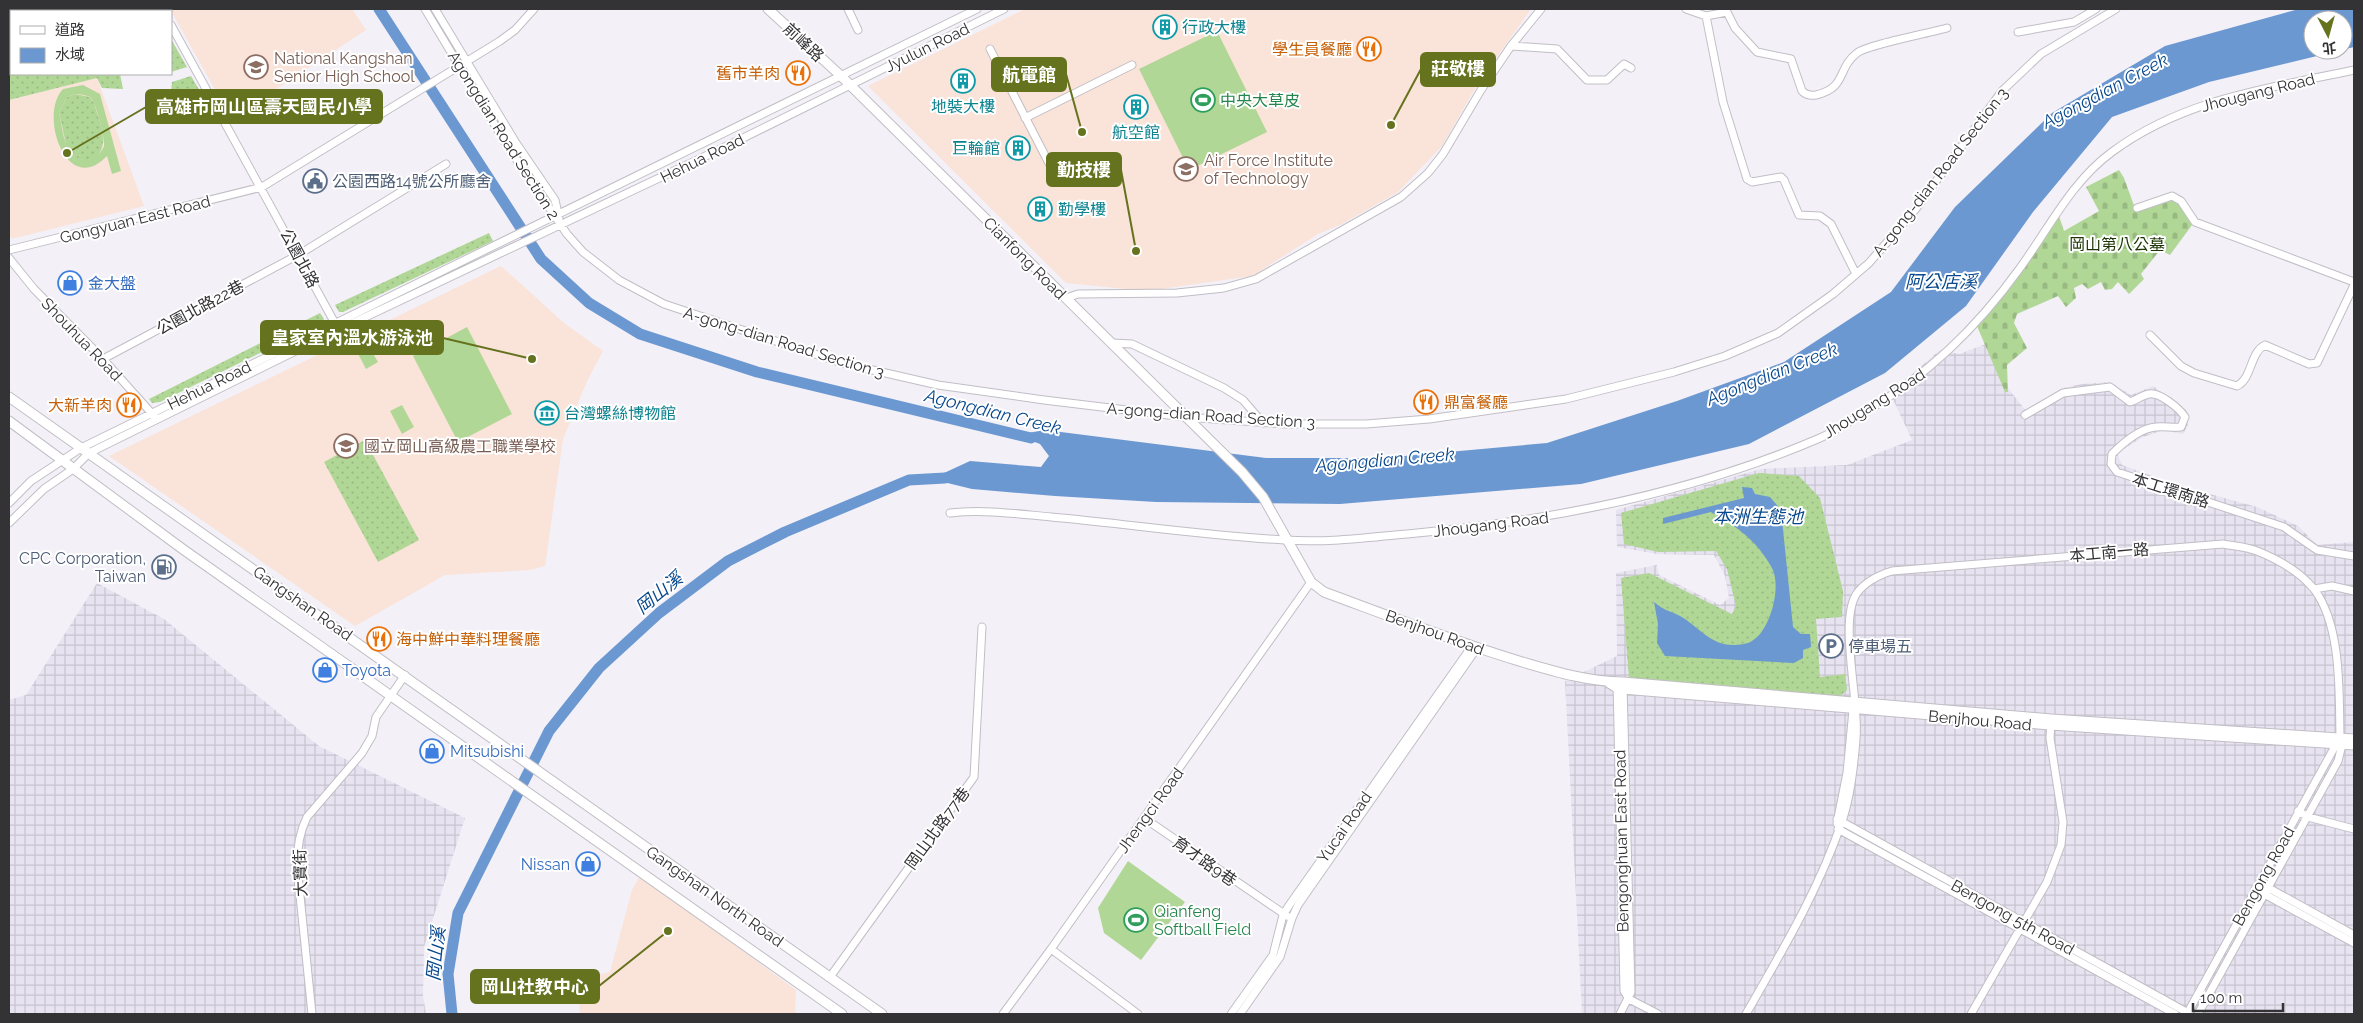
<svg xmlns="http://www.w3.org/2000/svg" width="2363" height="1023" font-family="Raleway,'Noto Sans TC',sans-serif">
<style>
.industrial{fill:url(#industrial-grid)}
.education{fill:#fae3d8}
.grass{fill:url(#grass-dots)}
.cemetery{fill:url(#cemetery-stones)}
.garden{fill:#b1d796;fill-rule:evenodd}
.water{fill:#6b98d1;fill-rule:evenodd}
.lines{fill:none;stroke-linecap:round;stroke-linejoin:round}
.river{stroke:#6b98d1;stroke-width:11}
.minor-casing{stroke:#c1bec5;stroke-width:9}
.major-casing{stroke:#c1bec5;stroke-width:11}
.minor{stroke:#fff;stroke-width:7}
.major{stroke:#fff;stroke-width:9}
.labels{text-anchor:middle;stroke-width:4;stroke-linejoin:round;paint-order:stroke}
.culture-label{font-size:16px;fill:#0d838f;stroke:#fff;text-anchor:start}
.street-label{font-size:16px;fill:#333235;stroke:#fff}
.food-label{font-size:16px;fill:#c56008;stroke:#fff;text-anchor:end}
.education-label{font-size:16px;fill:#785e54;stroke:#fff;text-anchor:start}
.leisure-label{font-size:16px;fill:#27864d;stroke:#fff;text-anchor:start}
.service-label{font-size:16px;fill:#4e5e75;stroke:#fff;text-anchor:start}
.park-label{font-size:16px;fill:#1c3404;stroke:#fff}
.shop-label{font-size:16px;fill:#366cbe;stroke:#fff;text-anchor:start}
.water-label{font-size:18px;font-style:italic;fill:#08488d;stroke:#fff}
.leader{fill:none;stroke:#65721e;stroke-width:2}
.callout-dot{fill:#65721e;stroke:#fff;stroke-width:2}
.callout{fill:#65721e;stroke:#65721e;stroke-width:2}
.callout-label{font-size:18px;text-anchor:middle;font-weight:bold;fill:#fff}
</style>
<defs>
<pattern id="industrial-grid" width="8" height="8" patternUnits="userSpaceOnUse" patternTransform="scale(1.25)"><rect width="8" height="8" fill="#e8e3f1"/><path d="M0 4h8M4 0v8" fill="none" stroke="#c7c3cf"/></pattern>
<pattern id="grass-dots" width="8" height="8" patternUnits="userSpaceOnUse" patternTransform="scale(1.25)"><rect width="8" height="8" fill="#b1d796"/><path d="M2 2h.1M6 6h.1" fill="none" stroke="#99b982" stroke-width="1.8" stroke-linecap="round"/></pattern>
<pattern id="cemetery-stones" width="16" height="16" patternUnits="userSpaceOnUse" patternTransform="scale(1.25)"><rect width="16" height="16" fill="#b1d796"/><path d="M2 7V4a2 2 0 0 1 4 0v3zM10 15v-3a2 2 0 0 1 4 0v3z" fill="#99b982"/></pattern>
</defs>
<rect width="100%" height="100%" fill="#f3f0f8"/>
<path class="industrial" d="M 1986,344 L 2004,383 L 2026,411 L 2063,388 L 2082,384 L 2110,382 L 2131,395 L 2153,386 L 2186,410 L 2188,425 L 2183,434 L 2164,430 L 2143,437 L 2117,453 L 2122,465 L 2177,485 L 2257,507 L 2298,526 L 2317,545 L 2354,542 L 2354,1014 L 1582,1014 L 1565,681 L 1617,656 L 1616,573 L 1657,565 L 1659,575 L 1720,605 L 1729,598 L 1725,576 L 1714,555 L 1657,554 L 1617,547 L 1616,510 L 1761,469 L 1847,465 L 1912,440 L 1890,393 L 1940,350 L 1959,354 Z
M 97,583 L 164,619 L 319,746 L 465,818 L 424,947 L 423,996 L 426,1014 L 9,1014 L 9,700 L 26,695 Z"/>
<path class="education" d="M 170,9 L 352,9 L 366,30 L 244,110 L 223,104 Z
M 1025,9 L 1531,9 L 1477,85 L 1442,146 L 1398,192 L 1342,224 L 1318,234 L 1252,276 L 1147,291 L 1066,283 L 868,86 Z
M 97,78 L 144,206 L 11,239 L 9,231 L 9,100 Z
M 501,266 L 564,323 L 603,351 L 587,381 L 563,439 L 545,566 L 530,570 L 445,575 L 355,626 L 109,456 Z
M 640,876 L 796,990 L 795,1011 L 798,1014 L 580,1014 L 577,980 L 610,972 L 632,890 Z"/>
<path class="grass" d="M 9,9 L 154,9 L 155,11 L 11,11 L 11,74 L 120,74 L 123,89 L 102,88 L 97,78 L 9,100 Z
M 171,39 L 187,67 L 171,72 Z
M 191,76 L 201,93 L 170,100 L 172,82 Z
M 75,94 L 90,97 L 94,103 C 99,121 111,143 95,159 C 84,162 73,159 67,149 L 59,112 L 67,97 Z
M 489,233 L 493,241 L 343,312 L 339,312 L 335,305 Z
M 320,313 L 324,319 L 321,323 L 160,402 L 152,403 L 149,399 Z
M 365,440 L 419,540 L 378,562 L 324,462 Z
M 1759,473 L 1799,476 L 1820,498 L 1843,591 L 1842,617 L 1816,619 L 1820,677 L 1845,674 L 1847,690 L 1840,696 L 1629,678 L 1621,578 L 1649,573 L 1732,614 L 1736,606 L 1727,569 L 1716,551 L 1658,552 L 1624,544 L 1621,513 Z"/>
<path class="cemetery" d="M 2119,170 L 2124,178 L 2136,211 L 2166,198 L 2177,201 L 2192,225 L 2170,255 L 2160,250 L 2141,274 L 2144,279 L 2129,294 L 2118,282 L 2112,289 L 2105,290 L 2101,282 L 2088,289 L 2082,284 L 2074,288 L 2076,298 L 2066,307 L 2058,296 L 2017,314 L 2014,323 L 2027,348 L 2007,365 L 2008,392 L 2005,392 L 1977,326 L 2013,282 L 2058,213 L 2064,231 L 2099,211 L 2086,187 Z"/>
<path class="garden" d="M 1217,31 L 1267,132 L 1189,170 L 1139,69 Z
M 83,85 L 100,94 L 121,171 L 112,174 L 107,156 C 67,198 38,115 63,89 ZM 75,94 C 79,94 86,95 90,97 C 96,101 105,139 104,146 C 102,151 97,158 91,159 C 64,165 63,130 59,112 L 67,97 Z
M 467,327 L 512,414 L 458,442 L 413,356 Z
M 365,340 L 378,362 L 366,369 L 354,346 Z
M 402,405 L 414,427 L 402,434 L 390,411 Z
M 1128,861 L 1185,902 L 1141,960 L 1104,933 L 1098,908 Z"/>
<path class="water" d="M 2299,9 L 2354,9 L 2354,47 L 2209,82 L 2112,117 L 2033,212 L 1966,306 L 1885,373 L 1749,444 L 1581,484 L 1340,504 L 1156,502 L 1055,496 L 972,489 L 931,479 L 970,461 L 1041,467 L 1049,456 L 1040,444 L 1016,435 L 1045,430 L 1266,458 L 1382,458 L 1547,443 L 1677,401 L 1784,362 L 1891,292 L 1955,207 L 2052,113 L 2165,46 ZM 2313,20 L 2343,20 L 2343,50 L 2313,50 Z
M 1742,487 L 1752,488 L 1755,494 L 1770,497 L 1781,510 L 1793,627 L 1801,634 L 1810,634 L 1811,647 L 1803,650 L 1803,658 L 1794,663 L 1665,656 L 1657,643 L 1658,624 L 1654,602 C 1665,611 1668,610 1680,616 C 1698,626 1710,645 1733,645 C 1738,645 1748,644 1752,641 C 1770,631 1782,587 1772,568 C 1758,542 1737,526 1711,512 L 1663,524 L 1663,518 L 1744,498 Z"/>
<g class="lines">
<path class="river" d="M 379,9 L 541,259 L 589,303 L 640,334 L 757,372 L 1031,438
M 452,1014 L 448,974 L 458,913 L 549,731 L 599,668 L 659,613 L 728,561 L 785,532 L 909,480 L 945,478"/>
<g class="minor-casing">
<path id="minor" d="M 162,9 L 164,11
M 425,9 L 508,147 L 567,234 L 583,252 L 619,280 L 664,304 L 842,363 L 938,385 L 1044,400 L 1185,417 L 1286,424 L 1366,424 L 1429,419 L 1566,399 L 1674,372 L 1725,356 L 1778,333 L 1833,294 L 1869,263 L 1915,210 L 2002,91 L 2041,54 L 2116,9
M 435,9 L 516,143 L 555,200 L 559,218
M 848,9 L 858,30
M 1686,9 L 1706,16 L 1727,12 L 1735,28 L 1757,52 L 1791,59 L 1802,91 C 1806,95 1810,96 1816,95 C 1847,88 1837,68 1857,53 C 1867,45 1930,33 1947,28
M 1706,16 L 1723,102 L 1747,179 L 1752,182 L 1781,177 L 1784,180 L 1799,215 L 1820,216 L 1831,224 L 1856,274
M 171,25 L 337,327
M 2018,32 L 2074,22 L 2096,9
M 1511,46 L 1557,49 L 1587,80 L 1607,80 L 1624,64 L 1631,68
M 990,49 L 1053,171
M 1025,118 L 1132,65
M 2137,208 L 2172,196 L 2181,201 L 2195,222 L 2354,282
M 9,250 L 262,187 L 500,41 L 515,30 L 534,9
M 9,258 L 34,289 L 103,359 L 155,417
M 1066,298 L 1078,294 L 1177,293 L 1224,288 L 1256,279 L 1401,197 L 1428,173 L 1443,154 L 1481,90 L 1511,46 L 1541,9
M 2150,335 L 2181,366 L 2194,373 L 2237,386 C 2252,379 2250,352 2265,345 L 2309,364 L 2317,363 L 2354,285
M 1112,343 L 1132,344 L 1224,388 L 1243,400 L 1263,423
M 103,359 L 298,255 L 446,164
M 2025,415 L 2063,393 L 2110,387 L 2130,402 C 2137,400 2142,395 2149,394 C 2160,392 2180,409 2185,417 L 2181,427 C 2172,428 2165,426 2156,427 C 2140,428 2123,443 2112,454 L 2111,464 L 2117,472 L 2284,527 L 2317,550 L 2354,556
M 9,503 L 31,481 L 81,448 L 977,9
M 950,513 C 983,509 1018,514 1051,517 C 1129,524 1206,536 1285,540 C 1329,543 1373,537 1417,533 C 1555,520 1692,493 1820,438 C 1834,432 1847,423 1860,415 C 1926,377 1976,329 2020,268 C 2049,228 2072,181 2112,152 C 2183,99 2270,88 2354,70
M 9,523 L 44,489 L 73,469 L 89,453 L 338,330 L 733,143 L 1004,9
M 2314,589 L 2332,586 L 2354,591
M 1617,683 L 1624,991 L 1629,999 L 1658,1014
M 2298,811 L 2308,817 L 2354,829
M 1144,818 L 1287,916
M 1837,819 L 2190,1014
M 1837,823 L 1847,773 L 1853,710
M 1838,829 L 2175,1014
M 2265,886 L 2354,935
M 2255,889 L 2354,943
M 830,977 L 974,777 L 982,627
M 312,1014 L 297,866 C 297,848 299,833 307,817 L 362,753 L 372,736 L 376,717 L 405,675
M 1003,1014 L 1051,949
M 1138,1014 L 1051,949 L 1311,582
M 1231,1014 L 1273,955 L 1283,915 L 1290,904 L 1472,646
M 1240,1014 L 1280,957 L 1292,918 L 1298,905 L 1477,648
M 1620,1014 L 1631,992 L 1623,685
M 1746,1014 C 1782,951 1819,890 1842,821 C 1851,796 1854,765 1856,739 C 1860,702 1838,620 1857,593 C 1866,581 1879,575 1892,571 L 2223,544 C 2234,546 2247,547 2257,551 C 2277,559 2300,572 2314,589 C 2342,626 2339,694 2340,738 L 2342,745 L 2338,761 L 2198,1014
M 1971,1014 L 2047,882 L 2061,845 L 2063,822 L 2050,738 L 2051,721
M 2187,1014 L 2338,741"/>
</g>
<g class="major-casing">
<path id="major" d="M 768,9 L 840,75 L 1242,472 L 1263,497 L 1311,582 L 1324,592 C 1389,616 1453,641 1519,661 C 1553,671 1588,682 1623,682 L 2051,719 L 2354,739
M 9,397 L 882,1014
M 9,421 L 184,550 L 842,1014
M 1609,683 L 1617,688 L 1623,689 L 2050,725 L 2354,745"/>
</g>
<use href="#minor" class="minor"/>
<use href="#major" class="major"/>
</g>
<defs>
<g id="building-ring" transform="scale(1.25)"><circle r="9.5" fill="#fff" stroke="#0f9aa8" stroke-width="1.5"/><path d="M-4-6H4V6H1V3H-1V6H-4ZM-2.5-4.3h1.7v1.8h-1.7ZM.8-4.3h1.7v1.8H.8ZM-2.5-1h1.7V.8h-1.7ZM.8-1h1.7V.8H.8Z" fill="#0f9aa8"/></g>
<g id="restaurant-ring" transform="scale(1.25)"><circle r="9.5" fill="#fff" stroke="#e8710a" stroke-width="1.5"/><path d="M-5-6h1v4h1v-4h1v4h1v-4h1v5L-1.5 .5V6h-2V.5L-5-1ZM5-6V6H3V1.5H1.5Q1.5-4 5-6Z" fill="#e8710a"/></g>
<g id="school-ring" transform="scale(1.25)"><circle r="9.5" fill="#fff" stroke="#8d6e63" stroke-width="1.5"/><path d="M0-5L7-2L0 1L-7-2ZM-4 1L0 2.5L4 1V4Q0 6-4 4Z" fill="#8d6e63"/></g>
<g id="stadium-ring" transform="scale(1.25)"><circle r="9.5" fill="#fff" stroke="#2e9e5b" stroke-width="1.5"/><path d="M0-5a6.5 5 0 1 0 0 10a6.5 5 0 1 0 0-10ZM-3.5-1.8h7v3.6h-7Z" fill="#2e9e5b"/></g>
<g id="university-ring" transform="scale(1.25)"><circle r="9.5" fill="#fff" stroke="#8d6e63" stroke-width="1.5"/><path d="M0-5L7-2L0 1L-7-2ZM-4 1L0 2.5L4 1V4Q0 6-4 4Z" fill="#8d6e63"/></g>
<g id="civic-ring" transform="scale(1.25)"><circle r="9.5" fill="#fff" stroke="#5c6f8a" stroke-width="1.5"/><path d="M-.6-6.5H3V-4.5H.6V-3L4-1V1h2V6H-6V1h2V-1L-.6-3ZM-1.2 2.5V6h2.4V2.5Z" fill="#5c6f8a"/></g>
<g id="shop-ring" transform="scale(1.25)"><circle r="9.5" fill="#fff" stroke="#3f7fe0" stroke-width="1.5"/><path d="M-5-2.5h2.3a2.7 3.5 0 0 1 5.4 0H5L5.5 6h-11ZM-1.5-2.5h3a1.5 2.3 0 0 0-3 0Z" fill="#3f7fe0"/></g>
<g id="museum-ring" transform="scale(1.25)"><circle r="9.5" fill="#fff" stroke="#0f9aa8" stroke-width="1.5"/><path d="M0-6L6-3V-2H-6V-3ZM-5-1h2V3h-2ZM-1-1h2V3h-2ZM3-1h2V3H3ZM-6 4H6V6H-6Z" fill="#0f9aa8"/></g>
<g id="fuel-ring" transform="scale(1.25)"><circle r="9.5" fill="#fff" stroke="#5c6f8a" stroke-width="1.5"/><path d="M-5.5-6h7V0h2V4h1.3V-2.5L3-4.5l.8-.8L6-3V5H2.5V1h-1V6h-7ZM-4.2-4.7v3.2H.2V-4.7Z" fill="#5c6f8a"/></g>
<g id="parking-ring" transform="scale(1.25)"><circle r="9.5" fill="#fff" stroke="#5c6f8a" stroke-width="1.5"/><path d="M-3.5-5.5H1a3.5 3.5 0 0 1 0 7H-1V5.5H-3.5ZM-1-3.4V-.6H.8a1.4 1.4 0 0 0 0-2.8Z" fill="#5c6f8a"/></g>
</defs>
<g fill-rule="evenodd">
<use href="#building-ring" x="1165" y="27"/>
<use href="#restaurant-ring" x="1369" y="49"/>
<use href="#school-ring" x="256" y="67"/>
<use href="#restaurant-ring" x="798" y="73"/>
<use href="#building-ring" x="963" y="81"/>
<use href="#stadium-ring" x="1203" y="100"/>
<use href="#building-ring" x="1136" y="107"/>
<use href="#building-ring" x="1018" y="148"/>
<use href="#university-ring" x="1186" y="169"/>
<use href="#civic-ring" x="315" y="181"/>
<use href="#building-ring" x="1040" y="209"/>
<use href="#shop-ring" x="70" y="283"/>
<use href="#restaurant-ring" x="1426" y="402"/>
<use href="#restaurant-ring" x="129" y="405"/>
<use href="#museum-ring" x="547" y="413"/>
<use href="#school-ring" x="346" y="446"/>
<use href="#fuel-ring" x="164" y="567"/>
<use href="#restaurant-ring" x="379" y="639"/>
<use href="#parking-ring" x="1831" y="646"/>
<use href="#shop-ring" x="325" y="670"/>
<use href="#shop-ring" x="432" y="751"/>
<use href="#shop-ring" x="588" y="864"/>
<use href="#stadium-ring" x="1136" y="920"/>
</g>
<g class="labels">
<g class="culture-label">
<text x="1182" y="33">行政大樓</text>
<text x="963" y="112" text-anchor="middle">地裝大樓</text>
<text x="1136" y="138" text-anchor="middle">航空館</text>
<text x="1000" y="154" text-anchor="end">巨輪館</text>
<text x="1058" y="215">勤學樓</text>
<text x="564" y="419">台灣螺絲博物館</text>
</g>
<g class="street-label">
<text transform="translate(804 42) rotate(43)" y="6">前峰路</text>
<text transform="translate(927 47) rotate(-26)" y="6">Jyulun Road</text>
<text transform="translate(2258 92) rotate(-14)" y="6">Jhougang Road</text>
<text transform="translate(504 135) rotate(58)" y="6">Agongdian Road Section 2</text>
<text transform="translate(702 158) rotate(-26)" y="6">Hehua Road</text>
<text transform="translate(1940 172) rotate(-52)" y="6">A-gong-dian Road Section 3</text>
<text transform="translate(135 219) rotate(-14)" y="6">Gongyuan East Road</text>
<text transform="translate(300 258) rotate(62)" y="6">公園北路</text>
<text transform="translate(1025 258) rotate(45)" y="6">Cianfong Road</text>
<text transform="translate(200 307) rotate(-28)" y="6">公園北路22巷</text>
<text transform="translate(82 339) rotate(46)" y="6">Shouhua Road</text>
<text transform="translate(784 342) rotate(17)" y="6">A-gong-dian Road Section 3</text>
<text transform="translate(209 385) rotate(-26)" y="6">Hehua Road</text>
<text transform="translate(1874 403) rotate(-32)" y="6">Jhougang Road</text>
<text transform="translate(1211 415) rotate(4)" y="6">A-gong-dian Road Section 3</text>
<text transform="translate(2171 490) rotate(18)" y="6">本工環南路</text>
<text transform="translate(1491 524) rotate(-7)" y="6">Jhougang Road</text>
<text transform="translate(2109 552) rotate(-5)" y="6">本工南一路</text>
<text transform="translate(303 603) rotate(35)" y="6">Gangshan Road</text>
<text transform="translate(1435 632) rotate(20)" y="6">Benjhou Road</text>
<text transform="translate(1980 720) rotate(5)" y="6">Benjhou Road</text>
<text transform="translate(1150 810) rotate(-54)" y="6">Jhengci Road</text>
<text transform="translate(1344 827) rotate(-55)" y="6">Yucai Road</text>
<text transform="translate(937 828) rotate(-54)" y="6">岡山北路77巷</text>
<text transform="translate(1621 841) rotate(-91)" y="6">Bengonghuan East Road</text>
<text transform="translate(1205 861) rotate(35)" y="6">育才路9巷</text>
<text transform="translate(300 873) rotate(-92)" y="6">大寶街</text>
<text transform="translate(2263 876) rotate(-61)" y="6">Bengong Road</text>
<text transform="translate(715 896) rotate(35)" y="6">Gangshan North Road</text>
<text transform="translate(2013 917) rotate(29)" y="6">Bengong 5th Road</text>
</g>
<g class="food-label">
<text x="1352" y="55">學生員餐廳</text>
<text x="780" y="79">舊市羊肉</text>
<text x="1444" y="408" text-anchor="start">鼎富餐廳</text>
<text x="112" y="411">大新羊肉</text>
<text x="396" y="645" text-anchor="start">海中鮮中華料理餐廳</text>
</g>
<g class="education-label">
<text x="274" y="64">National Kangshan<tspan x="274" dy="18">Senior High School</tspan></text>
<text x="1204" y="166">Air Force Institute<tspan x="1204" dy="18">of Technology</tspan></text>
<text x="364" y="452">國立岡山高級農工職業學校</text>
</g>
<g class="leisure-label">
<text x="1220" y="106">中央大草皮</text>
<text x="1154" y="917">Qianfeng<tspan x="1154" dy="18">Softball Field</tspan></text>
</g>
<g class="service-label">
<text x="332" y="187">公園西路14號公所廳舍</text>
<text x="146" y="564" text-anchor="end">CPC Corporation,<tspan x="146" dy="18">Taiwan</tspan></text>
<text x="1848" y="652">停車場五</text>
</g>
<g class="park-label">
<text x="2117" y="250">岡山第八公墓</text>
</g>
<g class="shop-label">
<text x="88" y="289">金大盤</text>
<text x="342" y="676">Toyota</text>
<text x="450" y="757">Mitsubishi</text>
<text x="570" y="870" text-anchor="end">Nissan</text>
</g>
<g class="water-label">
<text transform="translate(2105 91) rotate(-28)" y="6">Agongdian Creek</text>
<text x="1941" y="288">阿公店溪</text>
<text transform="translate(1772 374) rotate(-22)" y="6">Agongdian Creek</text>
<text transform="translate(993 412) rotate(14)" y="6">Agongdian Creek</text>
<text transform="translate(1385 460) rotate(-5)" y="6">Agongdian Creek</text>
<text x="1758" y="523">本洲生態池</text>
<text transform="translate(659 593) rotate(-39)" y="6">岡山溪</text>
<text transform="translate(436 954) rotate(-84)" y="6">岡山溪</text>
</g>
</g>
<path class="leader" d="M1391 125L1421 69M1082 132L1066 74M67 153L146 107M1136 251L1121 170M532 359L443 338M668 931L599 986"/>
<g class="callout-dot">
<circle cx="1391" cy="125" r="5"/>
<circle cx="1082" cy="132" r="5"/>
<circle cx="67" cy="153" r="5"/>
<circle cx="1136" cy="251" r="5"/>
<circle cx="532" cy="359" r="5"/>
<circle cx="668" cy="931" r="5"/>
</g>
<g class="callout">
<rect x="1421" y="53" width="74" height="33" rx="5"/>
<rect x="992" y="58" width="74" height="33" rx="5"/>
<rect x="146" y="90" width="236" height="33" rx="5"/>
<rect x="1047" y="153" width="74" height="33" rx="5"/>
<rect x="261" y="321" width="182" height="33" rx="5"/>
<rect x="471" y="970" width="128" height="33" rx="5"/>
</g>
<g class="callout-label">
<text x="1458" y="75">莊敬樓</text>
<text x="1029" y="81">航電館</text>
<text x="264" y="113">高雄市岡山區壽天國民小學</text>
<text x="1084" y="176">勤技樓</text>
<text x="352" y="344">皇家室內溫水游泳池</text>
<text x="535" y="993">岡山社教中心</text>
</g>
<rect width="2363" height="1023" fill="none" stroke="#333235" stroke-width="20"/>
<rect x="10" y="10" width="162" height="65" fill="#ffffff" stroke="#adadae"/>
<rect x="20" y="26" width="25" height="8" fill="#ffffff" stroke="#adadae"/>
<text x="55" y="35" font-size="15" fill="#333235">道路</text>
<rect x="20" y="48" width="25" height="15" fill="#6b98d1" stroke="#adadae"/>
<text x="55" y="60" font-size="15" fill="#333235">水域</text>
<g transform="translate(2328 35) rotate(174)"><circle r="24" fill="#ffffff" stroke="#adadae"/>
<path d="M0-4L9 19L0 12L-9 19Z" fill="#65721e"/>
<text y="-8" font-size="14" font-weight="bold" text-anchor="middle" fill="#333235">北</text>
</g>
<path d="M2193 1003v8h90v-8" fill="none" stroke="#333235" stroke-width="2.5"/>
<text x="2200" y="1003" font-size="15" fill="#333235" stroke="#ffffff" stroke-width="4" paint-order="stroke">100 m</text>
</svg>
